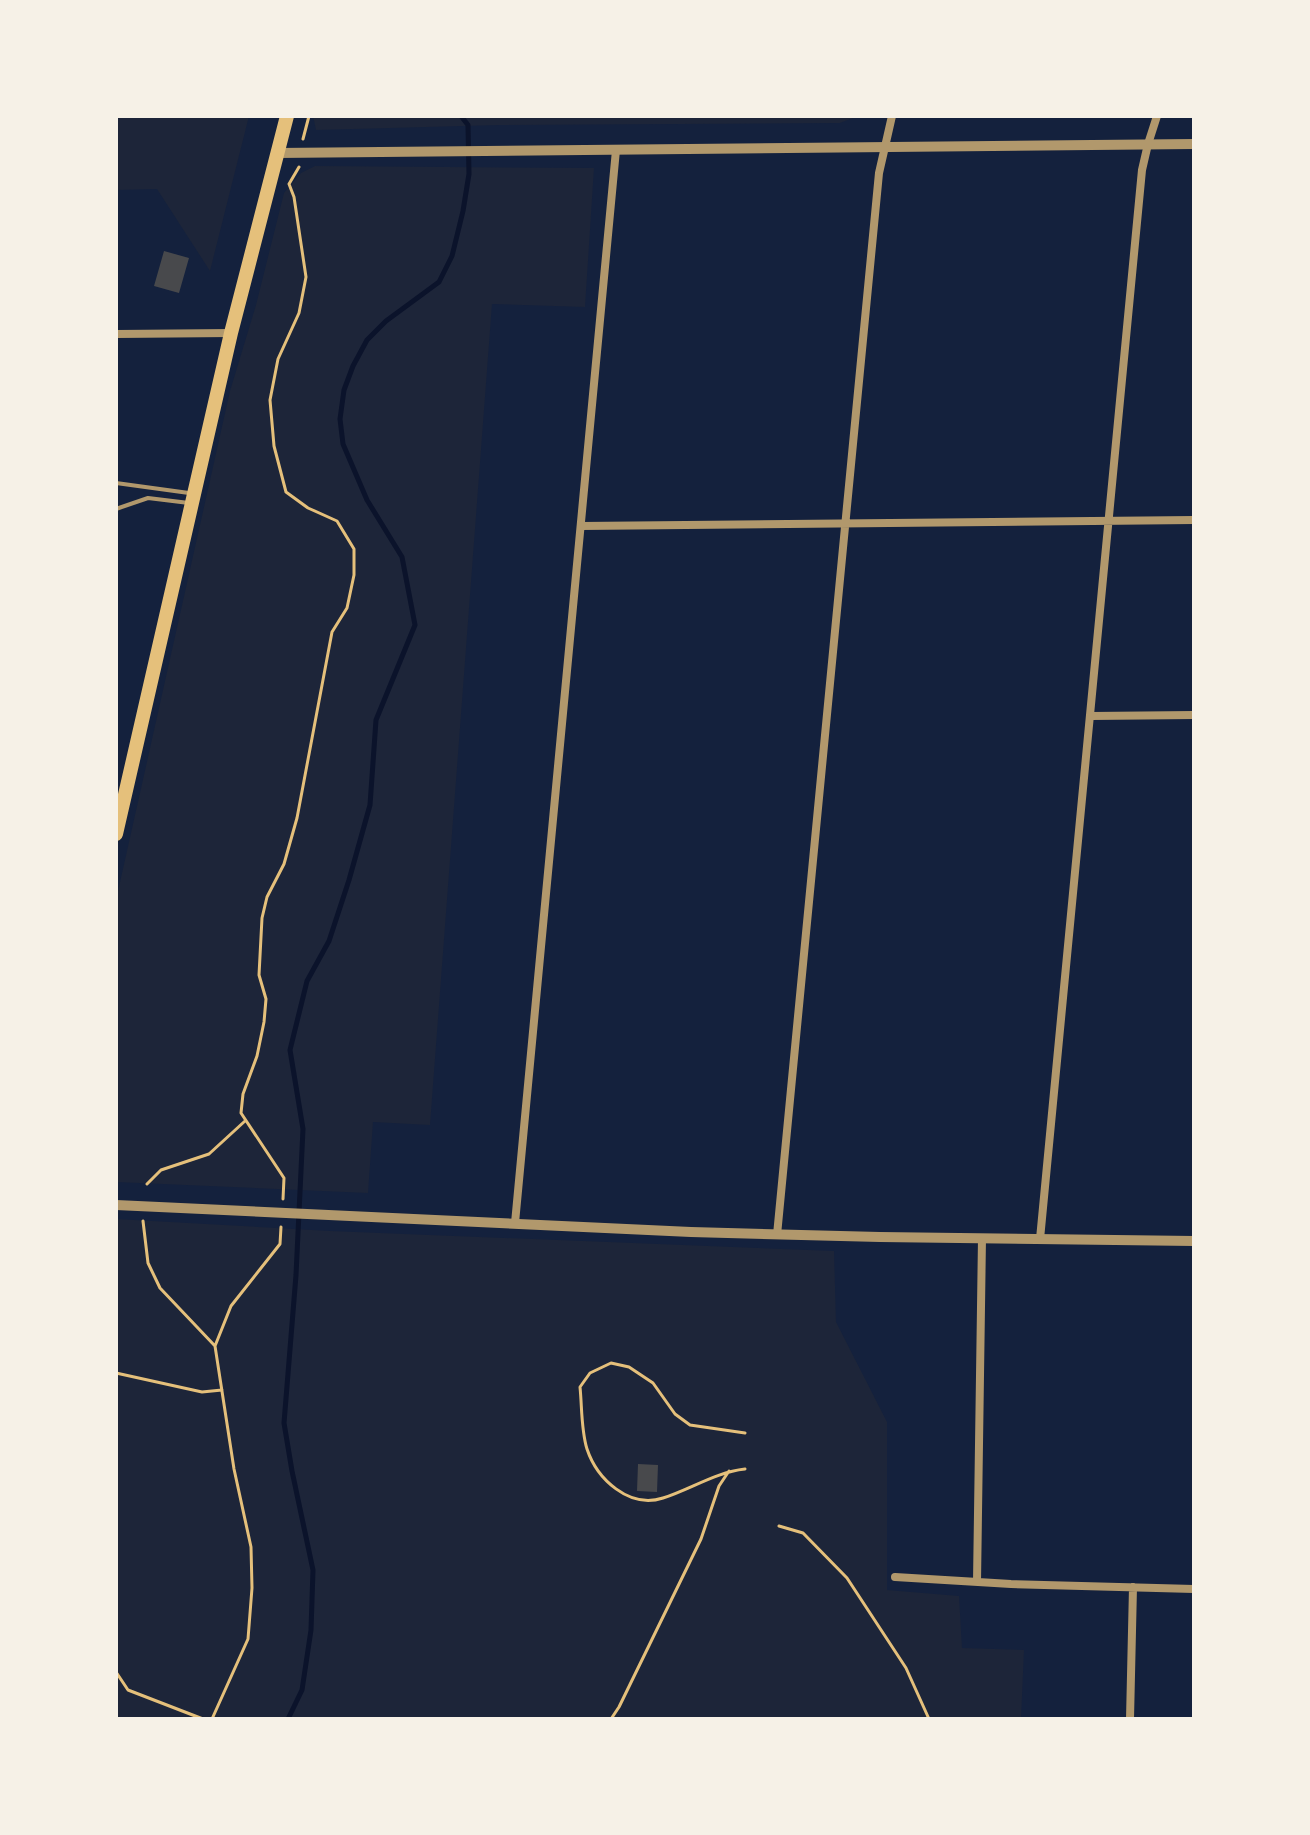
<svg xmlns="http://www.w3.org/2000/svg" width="1310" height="1835" font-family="'DM Sans',sans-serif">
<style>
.green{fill:#1d2539}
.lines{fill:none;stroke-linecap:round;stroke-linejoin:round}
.stream{stroke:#0b132b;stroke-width:5}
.building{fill:#48494c}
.path{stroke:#e5c07b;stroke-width:3}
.service{stroke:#b1986c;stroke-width:4}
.minor{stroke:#b1986c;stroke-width:8}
.tertiary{stroke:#b1986c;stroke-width:10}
.primary{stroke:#e5c07b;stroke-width:14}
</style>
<rect width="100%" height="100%" fill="#14213d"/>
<path class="green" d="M 116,116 L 249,116 L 210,271 L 157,189 L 116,190 Z
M 313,116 L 858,116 L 840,123 L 500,125 L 316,130 Z
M 315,166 L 594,168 L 585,307 L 492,304 L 430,1125 L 373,1122 L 368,1193 L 116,1182 L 116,900 L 230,391 L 256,305 L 284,193 L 301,173 Z
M 116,1219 L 330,1231 L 834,1251 L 836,1322 L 887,1422 L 887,1590 L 959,1596 L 962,1648 L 1024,1650 L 1021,1719 L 116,1719 Z"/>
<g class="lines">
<path class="stream" d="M 288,1719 L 302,1690 L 311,1630 L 313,1570 L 292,1471 L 284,1423 L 296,1275 L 303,1129 L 290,1050 L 307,981 L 329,941 L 349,880 L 370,805 L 376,720 L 415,625 L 402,557 L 367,500 L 343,444 L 340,419 L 344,390 L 353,366 L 367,340 L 386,321 L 439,282 L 452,256 L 463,211 L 469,174 L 468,125 L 461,116"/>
</g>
<path class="building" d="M 164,251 L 189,258 L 179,293 L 154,286 Z
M 638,1464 L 658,1465 L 657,1492 L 637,1491 Z"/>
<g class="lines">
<path class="path" d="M 303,139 L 309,116
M 147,1184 L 161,1170 L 209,1154 L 245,1121
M 283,1199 L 284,1178 L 241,1113 L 243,1094 L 257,1056 L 264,1022 L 266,999 L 259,975 L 262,918 L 267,897 L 284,864 L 297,818 L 332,632 L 347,608 L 354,575 L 354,549 L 337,521 L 308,508 L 286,492 L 274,446 L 270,400 L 278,359 L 299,313 L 306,277 L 294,197 L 289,184 L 299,167
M 143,1221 L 148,1263 L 160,1288 L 215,1346
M 116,1373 L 202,1392 L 222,1390
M 745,1433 L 690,1425 L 675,1414 L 653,1383 L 629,1367 L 611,1363 L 590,1373 L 580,1387 C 582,1406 581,1430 587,1449 C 597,1479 629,1509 663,1498 C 691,1489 716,1472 745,1469
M 779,1526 L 803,1533 L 847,1578 L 906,1668 L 929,1719
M 116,1672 L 128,1690 L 203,1719
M 212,1719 L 248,1639 L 252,1588 L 251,1547 L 234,1469 L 215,1346 L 231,1306 L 280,1244 L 281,1227
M 611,1719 L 619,1707 L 701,1539 L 719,1486 L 729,1471"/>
<path class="service" d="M 116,483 L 189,493
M 116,509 L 148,498 L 189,503"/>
<path class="minor" d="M 116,334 L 231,333
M 581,526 L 1194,520
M 1091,716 L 1194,715
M 515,1223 L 616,150
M 777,1235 L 879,173 L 892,116
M 1040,1239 L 1142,170 L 1148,144 L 1157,116
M 895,1577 L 1011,1584 L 1194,1589
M 977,1582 L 982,1238
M 1130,1719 L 1133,1587"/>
<path class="tertiary" d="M 277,153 L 1194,144
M 116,1205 L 691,1232 L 880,1237 L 1194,1241"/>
<path class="primary" d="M 116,834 L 231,333 L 287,116"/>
</g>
<rect width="1310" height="1835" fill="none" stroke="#f6f1e7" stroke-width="236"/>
</svg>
